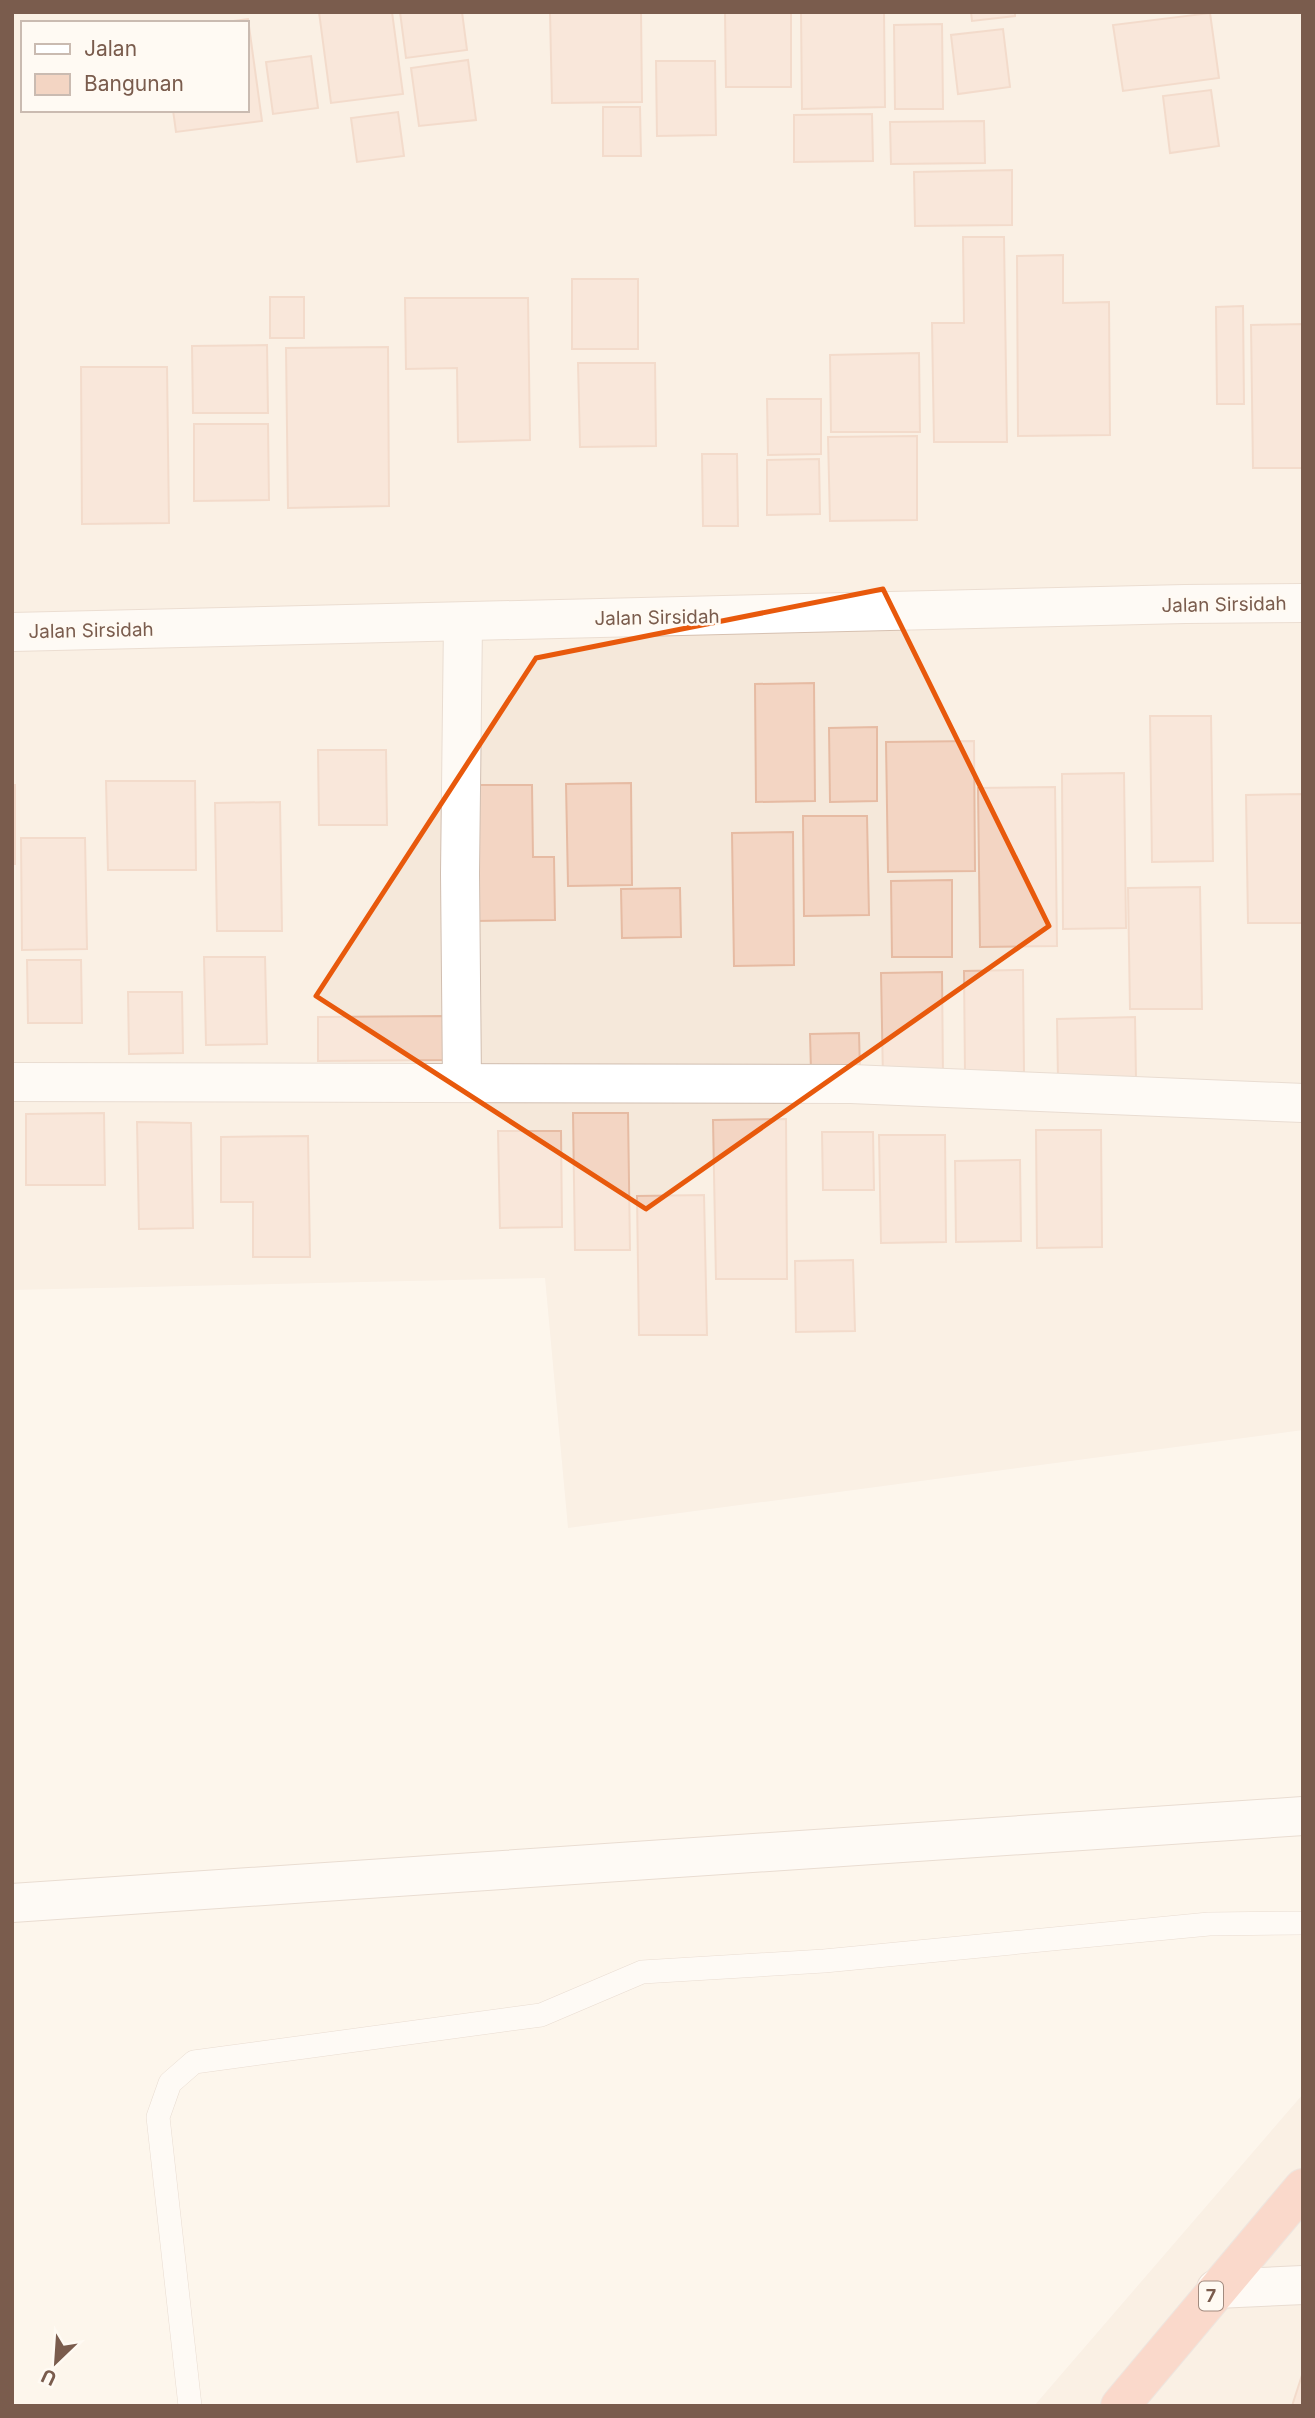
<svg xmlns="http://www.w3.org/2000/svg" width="1315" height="2418" font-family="Inter,sans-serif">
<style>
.residential{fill:#f5e8da;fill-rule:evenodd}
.building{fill:#f3d5c3;stroke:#e6bba3;stroke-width:2}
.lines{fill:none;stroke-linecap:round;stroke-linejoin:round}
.lane-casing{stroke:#d1beb0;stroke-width:24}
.street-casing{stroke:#d1beb0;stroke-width:40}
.secondary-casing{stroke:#d6c0b0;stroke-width:40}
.highway-casing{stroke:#dad1cd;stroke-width:40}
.lane{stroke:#fff;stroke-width:23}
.street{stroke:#fff;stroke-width:38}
.secondary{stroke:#fff;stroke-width:38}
.highway{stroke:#f7b7a3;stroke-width:38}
.marked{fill:none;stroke:#e8590c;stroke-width:5;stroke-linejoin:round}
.labels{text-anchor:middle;stroke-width:5;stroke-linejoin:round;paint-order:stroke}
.shield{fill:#fffaf3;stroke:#a28b7f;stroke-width:2}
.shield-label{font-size:18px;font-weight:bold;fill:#7a5c4d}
.street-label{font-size:19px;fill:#7a5c4d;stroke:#fffaf3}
</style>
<rect width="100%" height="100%" fill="#fdf6ec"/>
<path class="residential" d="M 12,12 L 1303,12 L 1303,1430 L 568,1528 L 545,1278 L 12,1290 ZM 23,23 L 247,23 L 247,110 L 23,110 Z
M 1303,2094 L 1303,2406 L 1034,2406 Z"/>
<path class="building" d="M 319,12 L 392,12 L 403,94 L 331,103 Z
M 400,12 L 462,12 L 467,50 L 406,58 Z
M 550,12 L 641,12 L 642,102 L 552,103 Z
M 725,12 L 791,12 L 791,87 L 726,87 Z
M 801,12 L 884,12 L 885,107 L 802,109 Z
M 971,12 L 1015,12 L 1015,16 L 972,21 Z
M 1210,13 L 1219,78 L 1123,91 L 1113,25 Z
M 248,19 L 262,121 L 176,132 L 173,110 L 247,110 L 247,23 L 218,23 Z
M 942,24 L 943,109 L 895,109 L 894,25 Z
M 1003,29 L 1010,87 L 958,94 L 951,35 Z
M 311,56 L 318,108 L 273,114 L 266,62 Z
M 468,60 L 476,120 L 419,126 L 411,68 Z
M 656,61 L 715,61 L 716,135 L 657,136 Z
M 1211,90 L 1219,146 L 1170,153 L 1163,96 Z
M 603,107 L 640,107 L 641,156 L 603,156 Z
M 398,112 L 404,156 L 357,162 L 351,118 Z
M 872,114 L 873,161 L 794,162 L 794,115 Z
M 984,121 L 985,163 L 891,164 L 890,122 Z
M 1012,170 L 1012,225 L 915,226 L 914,172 Z
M 963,237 L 1004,237 L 1007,442 L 934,442 L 932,323 L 964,323 Z
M 1063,255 L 1063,303 L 1109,302 L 1110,435 L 1018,436 L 1017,256 Z
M 572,279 L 638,279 L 638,349 L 572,349 Z
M 270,297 L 304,297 L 304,338 L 270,338 Z
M 405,298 L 528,298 L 530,440 L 458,442 L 457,368 L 406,369 Z
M 1243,306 L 1244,404 L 1217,404 L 1216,307 Z
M 1303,324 L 1303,468 L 1253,468 L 1251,325 Z
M 267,345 L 268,413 L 193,413 L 192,346 Z
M 388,347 L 389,506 L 288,508 L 286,348 Z
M 919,353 L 920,432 L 831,432 L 830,355 Z
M 578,363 L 655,363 L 656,446 L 580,447 Z
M 81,367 L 167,367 L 169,523 L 82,524 Z
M 767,399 L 821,399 L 821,454 L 768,455 Z
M 194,424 L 268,424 L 269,500 L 194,501 Z
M 917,436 L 917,520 L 830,521 L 828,437 Z
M 702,454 L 737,454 L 738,526 L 703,526 Z
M 819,459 L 820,514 L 767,515 L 767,460 Z
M 814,683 L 815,801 L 756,802 L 755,684 Z
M 1150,716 L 1211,716 L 1213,861 L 1152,862 Z
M 877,727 L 877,801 L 830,802 L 829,728 Z
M 974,741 L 975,871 L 888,872 L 886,742 Z
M 318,750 L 386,750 L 387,825 L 319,825 Z
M 1124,773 L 1126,928 L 1063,929 L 1062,774 Z
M 106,781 L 195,781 L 196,870 L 108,870 Z
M 631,783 L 632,885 L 568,886 L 566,784 Z
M 12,785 L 15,785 L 15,864 L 12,864 Z
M 473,785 L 532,785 L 533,857 L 554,857 L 555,920 L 474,921 Z
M 1055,787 L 1057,946 L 980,947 L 978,788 Z
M 1303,794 L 1303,923 L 1248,923 L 1246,795 Z
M 280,802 L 282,931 L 217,931 L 215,803 Z
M 803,816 L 867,816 L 869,915 L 804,916 Z
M 793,832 L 794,965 L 734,966 L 732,833 Z
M 21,838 L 85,838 L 87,949 L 22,950 Z
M 952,880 L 952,957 L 892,957 L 891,881 Z
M 1200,887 L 1202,1009 L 1130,1009 L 1128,888 Z
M 680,888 L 681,937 L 622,938 L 621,889 Z
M 204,957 L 265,957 L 267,1044 L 206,1045 Z
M 27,960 L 81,960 L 82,1023 L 28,1023 Z
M 1023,970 L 1024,1072 L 965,1073 L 964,971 Z
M 942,972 L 943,1079 L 883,1079 L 881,973 Z
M 128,992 L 182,992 L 183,1053 L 129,1054 Z
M 446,1016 L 447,1060 L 318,1061 L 318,1017 Z
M 1135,1017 L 1136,1079 L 1058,1079 L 1057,1019 Z
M 859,1033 L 860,1071 L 811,1071 L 810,1034 Z
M 104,1113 L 105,1185 L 26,1185 L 26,1114 Z
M 573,1113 L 628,1113 L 630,1250 L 575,1250 Z
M 786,1119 L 787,1279 L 716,1279 L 713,1120 Z
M 137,1122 L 191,1123 L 193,1228 L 139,1229 Z
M 1036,1130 L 1101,1130 L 1102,1247 L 1037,1248 Z
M 498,1131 L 561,1131 L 562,1227 L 500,1228 Z
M 822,1132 L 873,1132 L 874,1190 L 823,1190 Z
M 879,1135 L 945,1135 L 946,1242 L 881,1243 Z
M 308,1136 L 310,1257 L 253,1257 L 253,1202 L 221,1202 L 221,1137 Z
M 1020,1160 L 1021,1241 L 956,1242 L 955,1161 Z
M 704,1195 L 707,1335 L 639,1335 L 637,1196 Z
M 853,1260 L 855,1331 L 796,1332 L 795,1261 Z
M 1303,2372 L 1303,2406 L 1292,2406 Z"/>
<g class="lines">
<g class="lane-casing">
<path id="lane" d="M 190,2406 L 158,2117 L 170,2083 L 194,2062 L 541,2015 L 642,1972 L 824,1961 L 1209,1924 L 1303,1923"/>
</g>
<g class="street-casing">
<path id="street" d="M 12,1082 L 851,1084 L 1303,1103
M 462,1083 L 460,874 L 463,622
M 12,1903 L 1303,1816
M 1216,2289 L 1303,2285"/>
</g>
<g class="secondary-casing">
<path id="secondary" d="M 12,632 L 1185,604 L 1303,603"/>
</g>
<g class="highway-casing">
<path id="highway" d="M 1120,2406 L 1303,2188"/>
</g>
<use href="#lane" class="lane"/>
<use href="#street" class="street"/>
<use href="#secondary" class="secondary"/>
<use href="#highway" class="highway"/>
</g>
<path d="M0 0H1315V2418H0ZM 883,589 L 1049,926 L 646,1209 L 316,996 L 536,658 Z" fill="#fdf6ec" fill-opacity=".55" fill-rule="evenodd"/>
<path class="marked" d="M 883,589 L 1049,926 L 646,1209 L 316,996 L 536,658 Z"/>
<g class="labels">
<rect class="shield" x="1199" y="2281.5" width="24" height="29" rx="5"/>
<g class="shield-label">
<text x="1211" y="2302">7</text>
</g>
<g class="street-label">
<text transform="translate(1224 604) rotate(-1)" y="7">Jalan Sirsidah</text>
<text transform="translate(657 617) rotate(-1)" y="7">Jalan Sirsidah</text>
<text transform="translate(91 630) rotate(-1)" y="7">Jalan Sirsidah</text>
</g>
</g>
<rect width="1315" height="2418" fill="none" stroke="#7a5c4d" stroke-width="28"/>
<rect x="21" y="21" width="228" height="91" fill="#fffaf3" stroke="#cabbb1" stroke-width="2"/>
<rect x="35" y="44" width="35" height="10" fill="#ffffff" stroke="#cabbb1" stroke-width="2"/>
<text x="84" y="56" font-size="21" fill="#7a5c4d">Jalan</text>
<rect x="35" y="74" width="35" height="21" fill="#f3d5c3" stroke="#cabbb1" stroke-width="2"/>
<text x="84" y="91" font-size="21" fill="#7a5c4d">Bangunan</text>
<g transform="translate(56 2362) rotate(205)" stroke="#fffaf3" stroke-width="5" paint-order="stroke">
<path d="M0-5L12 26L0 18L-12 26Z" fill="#7a5c4d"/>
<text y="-10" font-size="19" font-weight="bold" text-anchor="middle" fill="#7a5c4d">U</text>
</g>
</svg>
